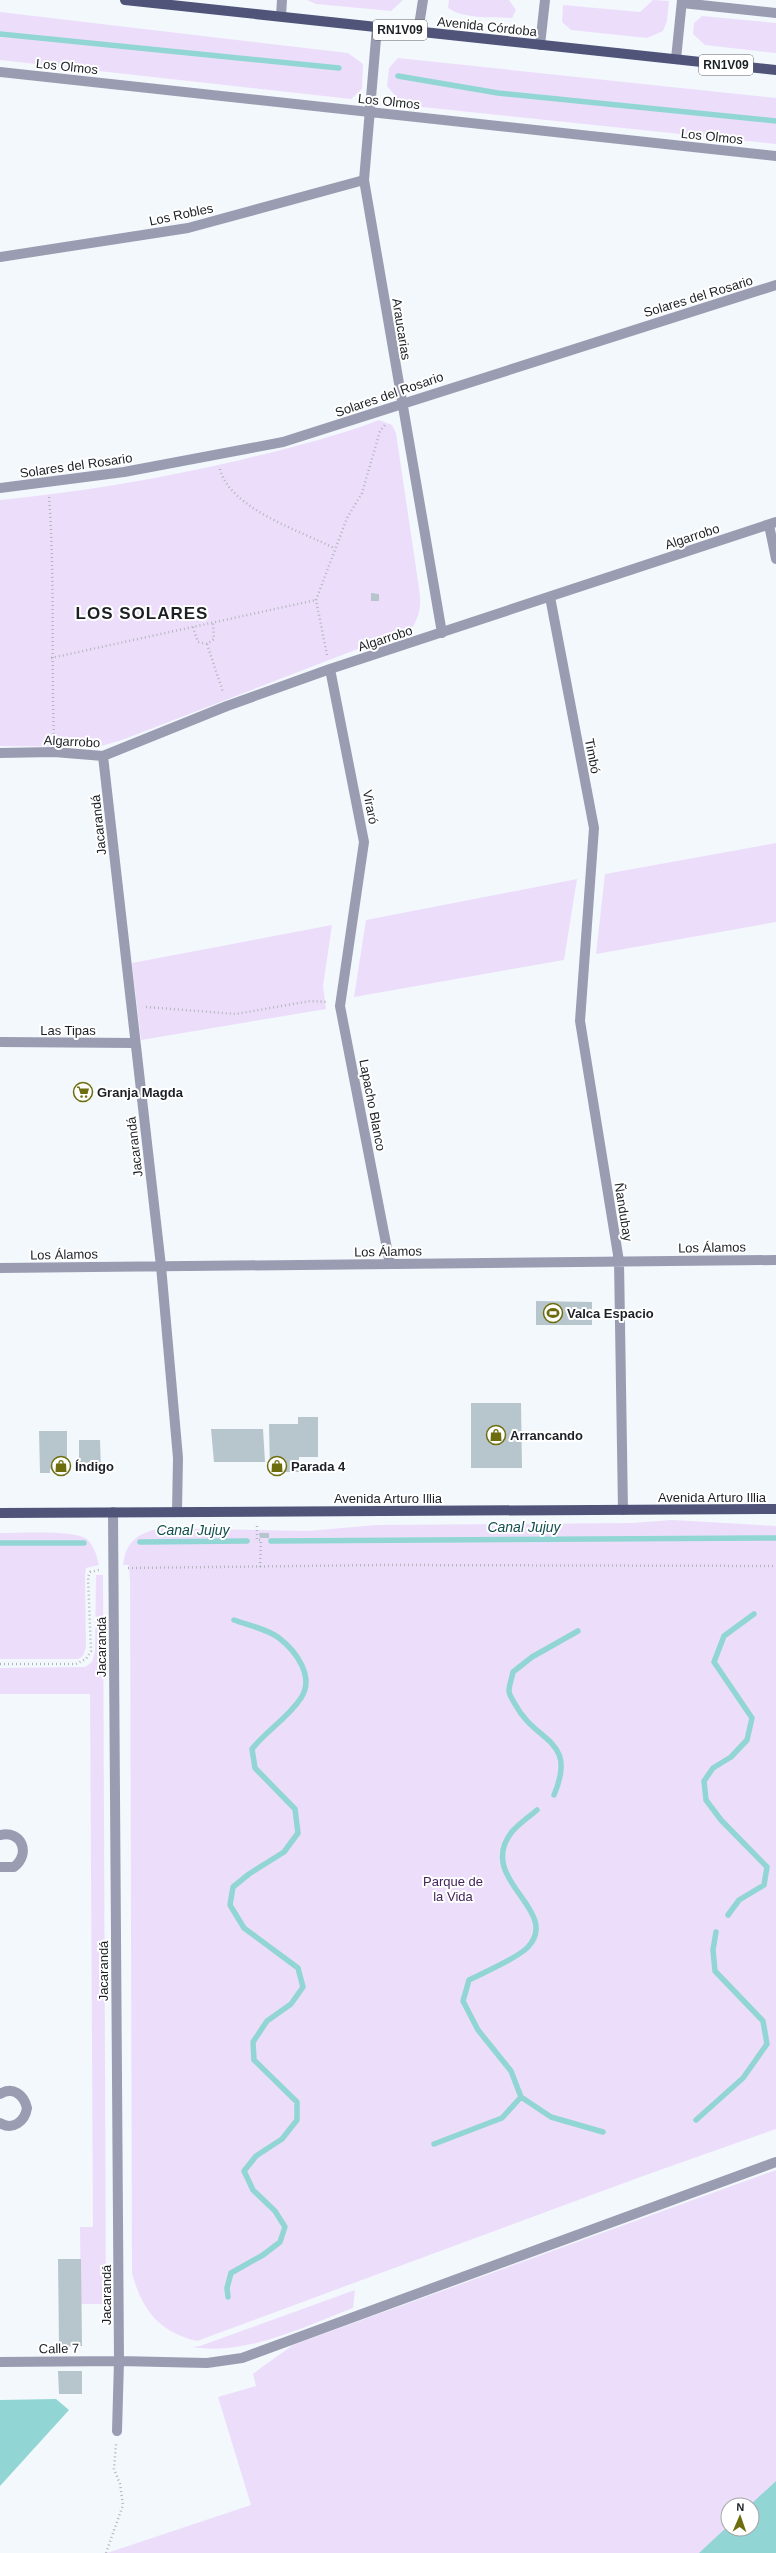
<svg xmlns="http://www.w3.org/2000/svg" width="776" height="2553" font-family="Arial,sans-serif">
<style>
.green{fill:#ecdefb;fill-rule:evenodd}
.water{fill:#91d6d4}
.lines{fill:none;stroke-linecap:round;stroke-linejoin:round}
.stream{stroke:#91d6d4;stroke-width:5.5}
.building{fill:#b6c6cc}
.path{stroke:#b1b6bb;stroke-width:2.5;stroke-dasharray:1 3;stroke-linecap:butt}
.minor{stroke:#9a9db2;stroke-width:10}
.major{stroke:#4f5478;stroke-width:10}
.labels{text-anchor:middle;stroke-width:4;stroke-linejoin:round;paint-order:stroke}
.shield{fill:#fff;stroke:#606366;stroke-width:1}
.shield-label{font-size:12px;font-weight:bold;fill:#1c2024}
.street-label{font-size:13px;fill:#1c2024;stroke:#fff}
.poi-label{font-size:13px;font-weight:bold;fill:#1c2024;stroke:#fff;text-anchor:start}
.park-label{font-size:13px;fill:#44255d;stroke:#fff}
.water-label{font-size:14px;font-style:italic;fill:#114e4e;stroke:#fff}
.district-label{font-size:17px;font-weight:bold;letter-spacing:1px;fill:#1c2024;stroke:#fff}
</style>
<rect width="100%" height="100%" fill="#f3f8fd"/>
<path class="green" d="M 307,0 L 403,0 L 391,11 L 316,4 Z
M 449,0 L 509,0 L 516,10 L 512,18 C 493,17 463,19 448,8 Z
M 653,0 L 669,1 L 667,21 L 663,31 L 647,38 L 571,30 L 562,22 L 563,5 L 640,12 Z
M 0,12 L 348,53 L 363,64 L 362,89 L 351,99 L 0,60 Z
M 702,16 L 776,23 L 776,53 L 705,45 L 693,34 L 694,23 Z
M 398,58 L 776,98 L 776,144 L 403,105 L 387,86 L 389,68 Z
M 379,420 L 392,425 L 396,433 L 419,588 C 421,604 421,614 412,628 L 122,740 L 98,747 L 0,746 L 0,500 C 80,492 158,479 236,461 C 285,449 332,438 379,420 Z
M 776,843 L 776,922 L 596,954 L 605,874 Z
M 577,879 L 564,960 L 354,997 L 366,920 Z
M 332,925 L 323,986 L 326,1009 L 141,1040 L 132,963 Z
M 672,1520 L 776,1526 L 776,2129 L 643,2176 L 197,2341 C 159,2332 142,2310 132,2273 L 130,1582 L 129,1565 L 123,1565 C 126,1541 138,1533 161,1528 L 308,1531 L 376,1525 L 631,1523 Z
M 0,1533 C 18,1533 71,1530 85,1538 C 93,1542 97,1556 99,1565 L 86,1568 L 85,1575 L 86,1647 L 83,1656 L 78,1659 L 0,1659 Z
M 96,1575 L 103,1575 L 106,2304 L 81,2304 L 80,2227 L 93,2227 L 90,1694 L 0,1694 L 0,1668 L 85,1667 L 92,1662 L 95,1652 Z
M 776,2170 L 776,2553 L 107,2553 L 251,2505 L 218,2397 L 256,2386 L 253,2374 L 258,2370 L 293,2345 ZM 728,2505 L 752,2505 L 752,2529 L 728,2529 Z
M 355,2290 L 353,2308 C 303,2327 246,2356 192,2347 L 200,2346 Z"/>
<path class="water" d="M 56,2399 L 69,2410 L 0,2486 L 0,2400 Z
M 776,2481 L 776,2553 L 699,2553 L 728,2526 L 728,2529 L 752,2529 L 752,2505 L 750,2505 Z"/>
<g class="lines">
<path class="stream" d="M 0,34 L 339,68
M 398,76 L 498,93 L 776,121
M 271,1541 L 776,1538
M 140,1542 L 247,1541
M 0,1543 L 84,1543
M 554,1795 C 578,1738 536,1744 515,1704 C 513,1700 509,1695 509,1691 C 509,1685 512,1678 513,1672 L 532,1657 L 578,1631
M 728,1915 L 739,1900 L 764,1885 L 767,1867 L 721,1820 L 706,1800 L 704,1781 L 713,1768 L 731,1757 L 747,1740 L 752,1718 L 714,1662 L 724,1636 L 754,1614
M 521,2097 L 551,2117 L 603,2132
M 696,2120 L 743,2078 L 767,2044 L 763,2021 L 715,1971 L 713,1950 L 716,1932
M 434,2144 L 502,2118 L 521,2097 L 511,2071 L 478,2030 L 463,2001 L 469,1980 C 483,1973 518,1958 528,1947 C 562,1910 476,1880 511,1833 C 518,1824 529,1817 537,1810
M 228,2297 L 227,2288 L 231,2273 L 263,2255 L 280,2242 L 285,2227 L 275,2211 L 253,2190 L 244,2171 L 256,2156 L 282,2139 L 297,2120 L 297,2102 L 254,2060 L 253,2042 L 267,2021 L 291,2004 L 303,1987 L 298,1968 L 244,1928 L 230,1905 L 233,1887 L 249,1874 L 284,1852 L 298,1833 L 295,1809 L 255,1768 L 252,1749 C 267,1730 288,1718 301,1698 C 315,1677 296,1651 279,1638 C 268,1629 247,1625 234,1620"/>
</g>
<path class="building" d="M 371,593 L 379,594 L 379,601 L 371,601 Z
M 536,1301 L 592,1302 L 592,1325 L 536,1325 Z
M 471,1403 L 521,1403 L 522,1468 L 471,1468 Z
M 298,1417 L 318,1417 L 318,1457 L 299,1457 L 299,1472 L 270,1472 L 269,1424 L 298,1424 Z
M 211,1429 L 263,1429 L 265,1462 L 214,1462 Z
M 39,1431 L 67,1431 L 67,1458 L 56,1458 L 56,1462 L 67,1462 L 67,1473 L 56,1473 L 56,1469 L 50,1469 L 50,1473 L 40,1473 Z
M 79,1440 L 100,1440 L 101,1472 L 79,1472 Z
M 259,1533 L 269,1533 L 269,1538 L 260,1538 Z
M 58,2259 L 81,2259 L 82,2346 L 59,2347 Z
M 58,2371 L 82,2371 L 82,2394 L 59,2394 Z"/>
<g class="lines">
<path class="path" d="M 220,469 C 230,509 301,531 334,548
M 49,497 C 55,576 51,657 54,737
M 193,627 L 198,642 L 207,644 L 214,639 L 213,623
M 207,644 L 223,692
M 327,655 L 316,600 L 347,518 L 362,493 L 380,431 L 385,425
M 51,658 L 316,600
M 146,1007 L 236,1014 L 310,1001 L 327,1002
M 257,1526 L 257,1540 L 261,1540 L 260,1568
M 128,1568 L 384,1565 L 776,1566
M 0,1664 L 76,1664 L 86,1659 L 91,1651 L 88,1577 L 90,1572 L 99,1570
M 106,2553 L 123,2505 L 120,2484 L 114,2469 L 116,2444"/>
<path class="minor" d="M 682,3 L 776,13
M 281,16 L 282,0
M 377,27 L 364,180 L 442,633
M 418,32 L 423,0
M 540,45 L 545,0
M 676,59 L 682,0
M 0,72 L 776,156
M 0,257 L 188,228 L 364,180
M 0,488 L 124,472 L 283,442 L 776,285
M 769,525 L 776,559
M 550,597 L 594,828 L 580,1021 L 619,1261 L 623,1510
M 330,669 L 364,842 L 340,1006 L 390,1264
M 0,753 L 54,752 L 103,756 L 227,706 L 330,669 L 776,522
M 103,756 L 161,1266 L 178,1458 L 177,1511
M 0,1042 L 135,1043
M 0,1268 L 776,1260
M 113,1512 L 119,2361 L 117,2431
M 0,1835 C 22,1830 31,1854 14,1867 L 0,1867
M 0,2094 C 13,2086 24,2095 27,2108 C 25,2121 13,2131 0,2123
M 0,2362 L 119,2361 L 207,2363 L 242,2358 L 776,2162"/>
<path class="major" d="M 125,0 L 776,70
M 0,1513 L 776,1509"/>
</g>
<defs>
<g id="supermarket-ring" transform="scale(1)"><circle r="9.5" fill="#fff" stroke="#6d6d0e" stroke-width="1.5"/><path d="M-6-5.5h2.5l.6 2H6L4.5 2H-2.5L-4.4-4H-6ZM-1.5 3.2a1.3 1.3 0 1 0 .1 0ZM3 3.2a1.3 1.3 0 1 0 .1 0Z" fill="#6d6d0e"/></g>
<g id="stadium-ring" transform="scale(1)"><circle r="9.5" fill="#fff" stroke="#6d6d0e" stroke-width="1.5"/><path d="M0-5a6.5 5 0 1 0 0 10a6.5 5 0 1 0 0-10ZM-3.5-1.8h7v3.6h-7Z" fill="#6d6d0e"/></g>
<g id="shop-ring" transform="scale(1)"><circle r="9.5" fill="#fff" stroke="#6d6d0e" stroke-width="1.5"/><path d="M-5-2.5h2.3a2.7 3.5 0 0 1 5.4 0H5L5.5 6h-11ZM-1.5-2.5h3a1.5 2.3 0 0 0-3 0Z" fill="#6d6d0e"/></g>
</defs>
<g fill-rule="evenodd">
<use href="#supermarket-ring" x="83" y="1092"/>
<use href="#stadium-ring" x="553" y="1313"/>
<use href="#shop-ring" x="496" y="1435"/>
<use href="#shop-ring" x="61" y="1466"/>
<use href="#shop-ring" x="277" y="1466"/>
</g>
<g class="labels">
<g class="shield">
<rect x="373" y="20" width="54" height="20" rx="3"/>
<rect x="699" y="55" width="54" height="20" rx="3"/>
</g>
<g class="shield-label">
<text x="400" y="34">RN1V09</text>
<text x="726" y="69">RN1V09</text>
</g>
<g class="street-label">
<text transform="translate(487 26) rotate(6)" y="5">Avenida Córdoba</text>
<text transform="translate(67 66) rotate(6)" y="5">Los Olmos</text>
<text transform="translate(389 101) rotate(6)" y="5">Los Olmos</text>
<text transform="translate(712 136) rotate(6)" y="5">Los Olmos</text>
<text transform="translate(181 214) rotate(-12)" y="5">Los Robles</text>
<text transform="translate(698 296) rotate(-17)" y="5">Solares del Rosario</text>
<text transform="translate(402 329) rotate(81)" y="5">Araucarias</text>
<text transform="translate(389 394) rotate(-19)" y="5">Solares del Rosario</text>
<text transform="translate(76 465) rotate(-8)" y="5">Solares del Rosario</text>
<text transform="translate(692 536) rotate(-18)" y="5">Algarrobo</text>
<text transform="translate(385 638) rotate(-18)" y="5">Algarrobo</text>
<text transform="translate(72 741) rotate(3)" y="5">Algarrobo</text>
<text transform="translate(593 756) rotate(79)" y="5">Timbó</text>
<text transform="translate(371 807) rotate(79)" y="5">Viraró</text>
<text transform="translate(98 825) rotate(-96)" y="5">Jacarandá</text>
<text x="68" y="1035">Las Tipas</text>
<text transform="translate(373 1105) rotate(79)" y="5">Lapacho Blanco</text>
<text transform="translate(134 1147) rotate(-97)" y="5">Jacarandá</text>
<text transform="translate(624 1212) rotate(81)" y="5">Ñandubay</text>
<text transform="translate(712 1247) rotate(-1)" y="5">Los Álamos</text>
<text transform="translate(388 1251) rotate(-1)" y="5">Los Álamos</text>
<text transform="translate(64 1254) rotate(-1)" y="5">Los Álamos</text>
<text x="712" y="1502">Avenida Arturo Illia</text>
<text x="388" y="1503">Avenida Arturo Illia</text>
<text transform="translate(101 1647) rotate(-90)" y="5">Jacarandá</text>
<text transform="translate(103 1971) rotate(-90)" y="5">Jacarandá</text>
<text transform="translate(106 2295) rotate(-90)" y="5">Jacarandá</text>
<text transform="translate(59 2348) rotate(-1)" y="5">Calle 7</text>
</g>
<g class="poi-label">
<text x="97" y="1097">Granja Magda</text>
<text x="567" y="1318">Valca Espacio</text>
<text x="510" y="1440">Arrancando</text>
<text x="75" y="1471">Índigo</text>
<text x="291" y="1471">Parada 4</text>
</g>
<g class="park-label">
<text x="453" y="1886">Parque de<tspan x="453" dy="15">la Vida</tspan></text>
</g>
<g class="water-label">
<text x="524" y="1532">Canal Jujuy</text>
<text x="193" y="1535">Canal Jujuy</text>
</g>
<g class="district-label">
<text x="142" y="619">LOS SOLARES</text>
</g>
</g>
<g transform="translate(740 2517) rotate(2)"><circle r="19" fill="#ffffff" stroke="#a4a6a7"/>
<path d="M0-3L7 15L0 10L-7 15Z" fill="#6d6d0e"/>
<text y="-6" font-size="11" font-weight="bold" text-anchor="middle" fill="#1c2024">N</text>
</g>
</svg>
